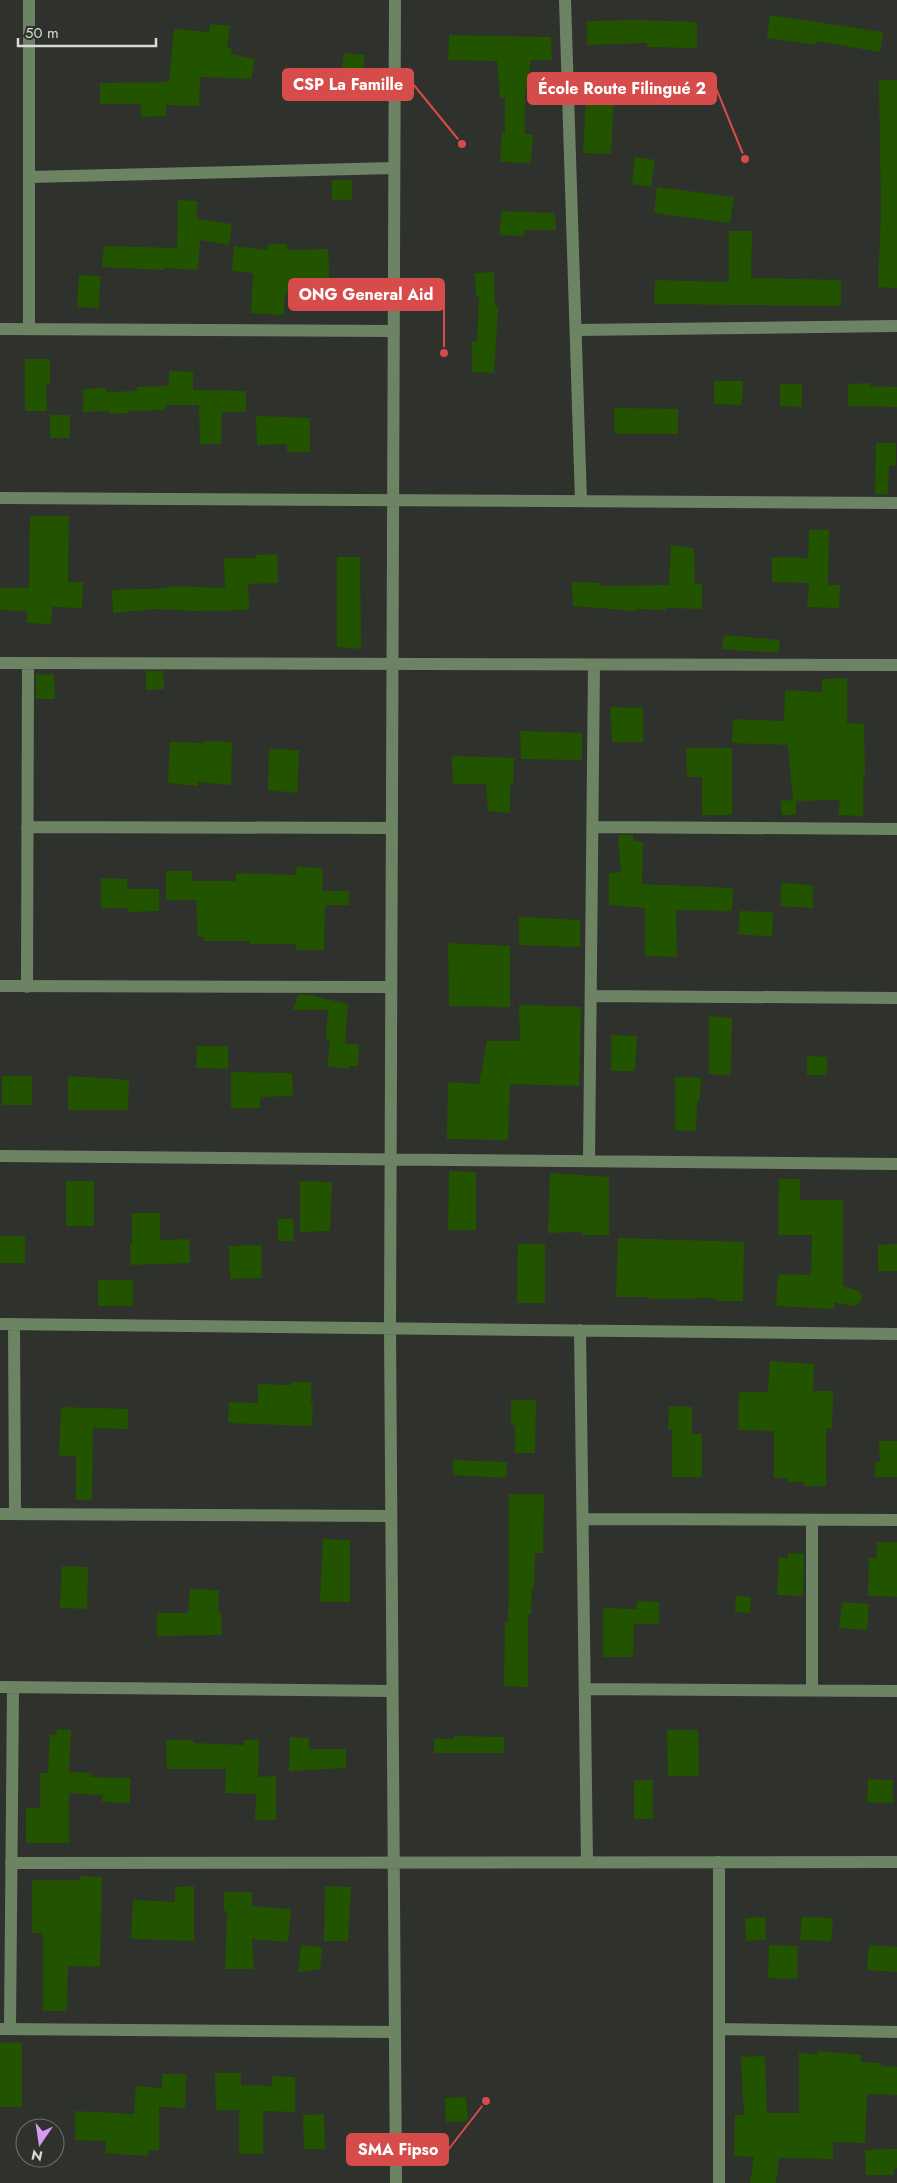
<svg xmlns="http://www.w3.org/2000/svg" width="897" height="2183" font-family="Jost,sans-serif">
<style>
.building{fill:#225400}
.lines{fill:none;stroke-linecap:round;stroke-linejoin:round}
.minor{stroke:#6d8464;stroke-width:12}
.leader{fill:none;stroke:#d64c4b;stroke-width:2}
.callout-dot{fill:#d64c4b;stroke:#2e312c;stroke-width:2}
.callout{fill:#d64c4b;stroke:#d64c4b;stroke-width:2}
.callout-label{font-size:16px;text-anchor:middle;font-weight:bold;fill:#fff}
</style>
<rect width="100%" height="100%" fill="#2e312c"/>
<path class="building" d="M 770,15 L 883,32 L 880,52 L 816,41 L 816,45 L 767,38 Z
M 639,20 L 697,22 L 697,48 L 647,47 L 647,43 L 587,45 L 587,21 Z
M 210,24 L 230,26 L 227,48 L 232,48 L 231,54 L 255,59 L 251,79 L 200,77 L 199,106 L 166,105 L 166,116 L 141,117 L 141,104 L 100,104 L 100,83 L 169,82 L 174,29 L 209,32 Z
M 449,35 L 551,37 L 552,60 L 531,60 L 525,99 L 525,134 L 533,135 L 531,163 L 500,162 L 502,133 L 505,133 L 505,97 L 500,98 L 497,61 L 448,60 Z
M 344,53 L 365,55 L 362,80 L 341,77 Z
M 587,78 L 615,80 L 611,154 L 583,153 Z
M 879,80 L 897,80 L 897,288 L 878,287 L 881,210 Z
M 635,157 L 655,160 L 651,187 L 632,184 Z
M 332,180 L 352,180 L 352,200 L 332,200 Z
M 657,187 L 734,197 L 730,223 L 654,213 Z
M 178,200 L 197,201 L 197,219 L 232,224 L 229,245 L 200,240 L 198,270 L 164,268 L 163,270 L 102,267 L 104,246 L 177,248 Z
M 501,211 L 555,213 L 556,230 L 525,230 L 524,236 L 500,235 Z
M 729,231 L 752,231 L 751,278 L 841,280 L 841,306 L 654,304 L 655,280 L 729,282 Z
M 268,244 L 287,244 L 287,250 L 328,249 L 330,292 L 285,293 L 284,315 L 251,313 L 253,273 L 232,271 L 234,246 L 267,250 Z
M 494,272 L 495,306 L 498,307 L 494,373 L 472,372 L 472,342 L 477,342 L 479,296 L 476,296 L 475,273 Z
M 79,275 L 100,276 L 99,308 L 77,307 Z
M 25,359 L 50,359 L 50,384 L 46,384 L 47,411 L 25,411 Z
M 169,371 L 193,372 L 193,390 L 246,391 L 246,412 L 222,412 L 221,444 L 200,444 L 199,405 L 165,405 L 165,410 L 129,411 L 129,413 L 109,414 L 109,411 L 83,412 L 83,389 L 106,388 L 107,392 L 137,391 L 137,387 L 169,386 Z
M 714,381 L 743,381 L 742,405 L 714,404 Z
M 870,383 L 870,386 L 897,387 L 897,407 L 848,406 L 848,384 Z
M 780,384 L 802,384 L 802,407 L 780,406 Z
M 614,408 L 678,409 L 678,434 L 615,434 Z
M 50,415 L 70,415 L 70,438 L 50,438 Z
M 256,416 L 310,418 L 310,452 L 287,452 L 287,444 L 257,445 Z
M 876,443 L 896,443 L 896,466 L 889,465 L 888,494 L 875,494 Z
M 30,516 L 69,516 L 68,582 L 83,582 L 82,608 L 52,607 L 51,624 L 27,623 L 27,611 L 0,610 L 0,588 L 29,588 Z
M 809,530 L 829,530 L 828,585 L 840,585 L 839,608 L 807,607 L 809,583 L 772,582 L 772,557 L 808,558 Z
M 671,545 L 694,548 L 695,584 L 702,584 L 702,609 L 666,608 L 666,610 L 637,609 L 637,611 L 573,606 L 572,582 L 601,583 L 601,586 L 669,585 Z
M 277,554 L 278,583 L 248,584 L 249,610 L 195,611 L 155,609 L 113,613 L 112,590 L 169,588 L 169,586 L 225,588 L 224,558 L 256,558 L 255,555 Z
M 337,557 L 360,557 L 361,649 L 337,647 Z
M 724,635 L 780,640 L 779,653 L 722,649 Z
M 146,671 L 163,671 L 164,689 L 146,690 Z
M 54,674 L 55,699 L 36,699 L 36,675 Z
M 847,678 L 847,723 L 864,724 L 865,776 L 863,776 L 863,816 L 838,815 L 840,800 L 796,801 L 796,815 L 782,815 L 780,801 L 793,800 L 788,745 L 732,743 L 733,719 L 784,721 L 785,690 L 822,692 L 822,679 Z
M 610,707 L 643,708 L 643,742 L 612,742 Z
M 520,731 L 582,733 L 582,760 L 521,759 Z
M 203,741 L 232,742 L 231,785 L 198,782 L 198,786 L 168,783 L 170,742 L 203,743 Z
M 686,748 L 732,748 L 732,815 L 702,815 L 702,777 L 687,777 Z
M 269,749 L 299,750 L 297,793 L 268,790 Z
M 452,756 L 514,758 L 513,785 L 510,785 L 510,813 L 488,811 L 486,784 L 453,784 Z
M 618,835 L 633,835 L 633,841 L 643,842 L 642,884 L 733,888 L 732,911 L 676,910 L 677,957 L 645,956 L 645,908 L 609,905 L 609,873 L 621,872 Z
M 297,866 L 323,869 L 322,891 L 349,891 L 349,905 L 325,905 L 324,950 L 296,950 L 296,944 L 250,944 L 250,941 L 204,941 L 203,937 L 198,937 L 196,900 L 166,900 L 166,871 L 192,871 L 192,881 L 236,881 L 236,873 L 296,875 Z
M 101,878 L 127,879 L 127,889 L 159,889 L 159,911 L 128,912 L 128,908 L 101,908 Z
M 781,883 L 813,885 L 813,908 L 781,906 Z
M 740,911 L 773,912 L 772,937 L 738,934 Z
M 519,917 L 580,920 L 580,947 L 519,945 Z
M 448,943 L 510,946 L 510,1007 L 449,1006 Z
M 298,995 L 310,995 L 348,1004 L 345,1043 L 359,1045 L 358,1066 L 349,1066 L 349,1069 L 327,1066 L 330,1040 L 326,1040 L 328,1010 L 293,1010 Z
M 519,1005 L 581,1007 L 579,1086 L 510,1084 L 508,1140 L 447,1139 L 448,1082 L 479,1084 L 487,1041 L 520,1041 Z
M 709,1016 L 732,1018 L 731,1075 L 709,1074 Z
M 611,1035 L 637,1036 L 635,1071 L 611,1071 Z
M 197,1046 L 228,1046 L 228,1069 L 196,1068 Z
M 807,1056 L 827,1057 L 827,1075 L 807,1075 Z
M 231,1072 L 292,1073 L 293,1096 L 260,1097 L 260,1108 L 231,1108 Z
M 2,1076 L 32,1076 L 32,1105 L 2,1105 Z
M 68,1076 L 129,1080 L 128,1110 L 68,1110 Z
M 675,1077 L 701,1078 L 700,1101 L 697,1101 L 696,1131 L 675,1130 Z
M 449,1171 L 476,1172 L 476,1230 L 448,1230 Z
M 550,1173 L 609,1177 L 609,1235 L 581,1235 L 581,1232 L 548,1233 Z
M 779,1179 L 800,1179 L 800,1200 L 843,1200 L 843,1286 L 859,1291 L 862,1299 L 859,1304 L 854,1306 L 834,1302 L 834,1309 L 776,1306 L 778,1274 L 811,1275 L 812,1235 L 778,1235 Z
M 66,1181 L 94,1181 L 94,1226 L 66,1226 Z
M 300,1181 L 332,1182 L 330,1231 L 300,1232 Z
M 132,1213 L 160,1213 L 160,1240 L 189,1239 L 190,1263 L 131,1265 L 130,1244 L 132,1244 Z
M 278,1219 L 293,1219 L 294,1241 L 278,1241 Z
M 0,1236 L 25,1236 L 25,1263 L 0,1263 Z
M 618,1238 L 744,1242 L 743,1301 L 716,1301 L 716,1298 L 649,1299 L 650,1297 L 616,1297 Z
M 518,1244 L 545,1244 L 545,1303 L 517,1303 Z
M 897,1244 L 897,1271 L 878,1271 L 878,1245 Z
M 261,1245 L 262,1278 L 230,1279 L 229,1246 Z
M 98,1280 L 133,1280 L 133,1306 L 98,1306 Z
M 770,1361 L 814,1364 L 813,1391 L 833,1391 L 832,1429 L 826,1428 L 826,1486 L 804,1486 L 804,1482 L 787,1482 L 787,1478 L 774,1478 L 774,1431 L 738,1430 L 739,1392 L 768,1392 Z
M 291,1382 L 311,1382 L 311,1404 L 313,1404 L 312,1426 L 228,1423 L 229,1402 L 258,1403 L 258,1384 L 291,1385 Z
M 511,1400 L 536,1400 L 535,1453 L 515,1453 L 515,1425 L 511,1425 Z
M 669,1406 L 692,1407 L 692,1434 L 702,1434 L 702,1477 L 672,1477 L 672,1429 L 668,1429 Z
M 61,1407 L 128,1409 L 128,1429 L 93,1428 L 92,1500 L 76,1500 L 76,1456 L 59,1456 Z
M 879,1441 L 897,1441 L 897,1477 L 875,1477 L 875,1462 L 880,1462 Z
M 453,1460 L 507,1462 L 506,1478 L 453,1475 Z
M 509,1494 L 544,1494 L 543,1553 L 535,1553 L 534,1587 L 532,1587 L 531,1614 L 528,1614 L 528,1687 L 504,1686 L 505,1622 L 508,1622 L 509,1586 Z
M 323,1539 L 350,1540 L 350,1602 L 320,1602 Z
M 877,1542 L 897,1542 L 897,1597 L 868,1596 L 869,1558 L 877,1558 Z
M 788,1553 L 804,1554 L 803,1596 L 777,1595 L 779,1557 L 788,1558 Z
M 62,1566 L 88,1567 L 87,1609 L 60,1608 Z
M 190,1589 L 219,1590 L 218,1612 L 221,1612 L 222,1635 L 157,1636 L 157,1613 L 188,1613 Z
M 736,1596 L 751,1597 L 750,1613 L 735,1612 Z
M 637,1601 L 659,1602 L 659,1624 L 634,1624 L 633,1657 L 603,1657 L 603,1608 L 637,1609 Z
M 842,1602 L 869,1604 L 867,1630 L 839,1628 Z
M 57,1729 L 71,1730 L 69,1772 L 92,1773 L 91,1777 L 130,1778 L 130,1803 L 102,1802 L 103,1795 L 69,1793 L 69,1843 L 26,1843 L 26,1808 L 40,1808 L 40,1773 L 48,1773 L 50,1735 L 56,1735 Z
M 667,1730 L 698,1730 L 699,1776 L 668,1776 Z
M 454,1736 L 504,1737 L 504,1753 L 434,1753 L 434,1739 L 454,1739 Z
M 290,1737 L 309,1738 L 309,1749 L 346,1749 L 346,1768 L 289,1771 Z
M 166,1740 L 193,1740 L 193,1743 L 244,1745 L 244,1740 L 259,1740 L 258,1777 L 276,1776 L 276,1820 L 255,1820 L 256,1794 L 225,1793 L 226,1769 L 167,1769 Z
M 868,1779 L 893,1780 L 893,1803 L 867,1802 Z
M 634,1780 L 653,1780 L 653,1819 L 634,1819 Z
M 80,1876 L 102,1877 L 100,1967 L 68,1966 L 67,2011 L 43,2011 L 43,1933 L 32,1933 L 32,1880 L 80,1880 Z
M 194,1886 L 194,1941 L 131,1939 L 133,1900 L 175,1902 L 175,1887 Z
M 325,1886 L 351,1887 L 348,1941 L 324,1941 Z
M 224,1892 L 252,1892 L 252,1906 L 291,1909 L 288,1942 L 252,1939 L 254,1969 L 225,1969 L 227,1911 L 224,1911 Z
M 765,1917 L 766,1940 L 746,1941 L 745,1918 Z
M 802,1917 L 833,1918 L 831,1941 L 800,1940 Z
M 301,1945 L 322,1947 L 320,1969 L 298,1972 Z
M 769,1945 L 798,1946 L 797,1979 L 768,1978 Z
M 869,1945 L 897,1947 L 897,1972 L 867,1970 Z
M 0,2042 L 22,2043 L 22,2107 L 0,2107 Z
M 818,2051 L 861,2055 L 861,2062 L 881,2063 L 881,2066 L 897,2067 L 897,2095 L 867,2094 L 865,2143 L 833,2142 L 833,2159 L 779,2158 L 776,2183 L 750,2183 L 754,2157 L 734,2156 L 735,2115 L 744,2115 L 741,2057 L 765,2056 L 767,2113 L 799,2113 L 799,2053 L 818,2055 Z
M 215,2073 L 241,2073 L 241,2085 L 272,2086 L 272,2076 L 295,2077 L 295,2112 L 263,2111 L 263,2154 L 239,2154 L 239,2110 L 216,2110 Z
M 162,2074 L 186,2074 L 185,2108 L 159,2107 L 159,2150 L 148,2150 L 148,2156 L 105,2153 L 106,2141 L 75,2140 L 75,2111 L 134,2114 L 136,2086 L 162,2088 Z
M 466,2097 L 468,2121 L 446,2122 L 445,2098 Z
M 324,2114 L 325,2149 L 304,2149 L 303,2115 Z
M 897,2149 L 897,2168 L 895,2168 L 893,2175 L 866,2175 L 865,2150 Z"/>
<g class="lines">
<path class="minor" d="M 395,0 L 390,1328 L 396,2183
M 565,0 L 581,501
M 29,177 L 394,168
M 0,329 L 394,331
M 29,329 L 29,0
M 576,330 L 897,326
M 0,498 L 897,503
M 0,663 L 897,665
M 27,827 L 392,828
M 593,827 L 897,829
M 0,986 L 391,987
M 27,987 L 28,663
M 591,996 L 897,998
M 0,1156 L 897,1164
M 589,1161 L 594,665
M 0,1324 L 897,1334
M 14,1324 L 15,1514
M 580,1330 L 587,1862
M 0,1514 L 391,1516
M 583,1519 L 897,1520
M 0,1687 L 392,1691
M 585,1689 L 897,1691
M 812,1690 L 812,1520
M 11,1863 L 897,1862
M 0,2029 L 395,2032
M 10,2029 L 13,1688
M 719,2029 L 897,2032
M 719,2183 L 719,1862"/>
</g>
<path class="leader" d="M462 144L413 84M745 159L716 88M444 353L444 295M486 2101L448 2150"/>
<g class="callout-dot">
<circle cx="462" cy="144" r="5"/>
<circle cx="745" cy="159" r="5"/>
<circle cx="444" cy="353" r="5"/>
<circle cx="486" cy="2101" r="5"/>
</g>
<g class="callout">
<rect x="283" y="69" width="130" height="31" rx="5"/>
<rect x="528" y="73" width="188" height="31" rx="5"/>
<rect x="289" y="279" width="155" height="31" rx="5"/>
<rect x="347" y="2134" width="101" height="31" rx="5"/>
</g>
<g class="callout-label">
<text x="348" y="90">CSP La Famille</text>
<text x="622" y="94">École Route Filingué 2</text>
<text x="366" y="300">ONG General Aid</text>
<text x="398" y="2155">SMA Fipso</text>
</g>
<g transform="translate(40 2143) rotate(193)"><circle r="24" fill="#2e312c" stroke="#727570"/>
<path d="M0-4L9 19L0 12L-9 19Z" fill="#dc99f4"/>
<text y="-8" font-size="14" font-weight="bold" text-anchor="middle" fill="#d7dad7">N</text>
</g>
<path d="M18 38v8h138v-8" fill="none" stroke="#d7dad7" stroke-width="2.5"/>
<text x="25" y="38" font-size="15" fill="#d7dad7" stroke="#2e312c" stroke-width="4" paint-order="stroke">50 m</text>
</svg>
